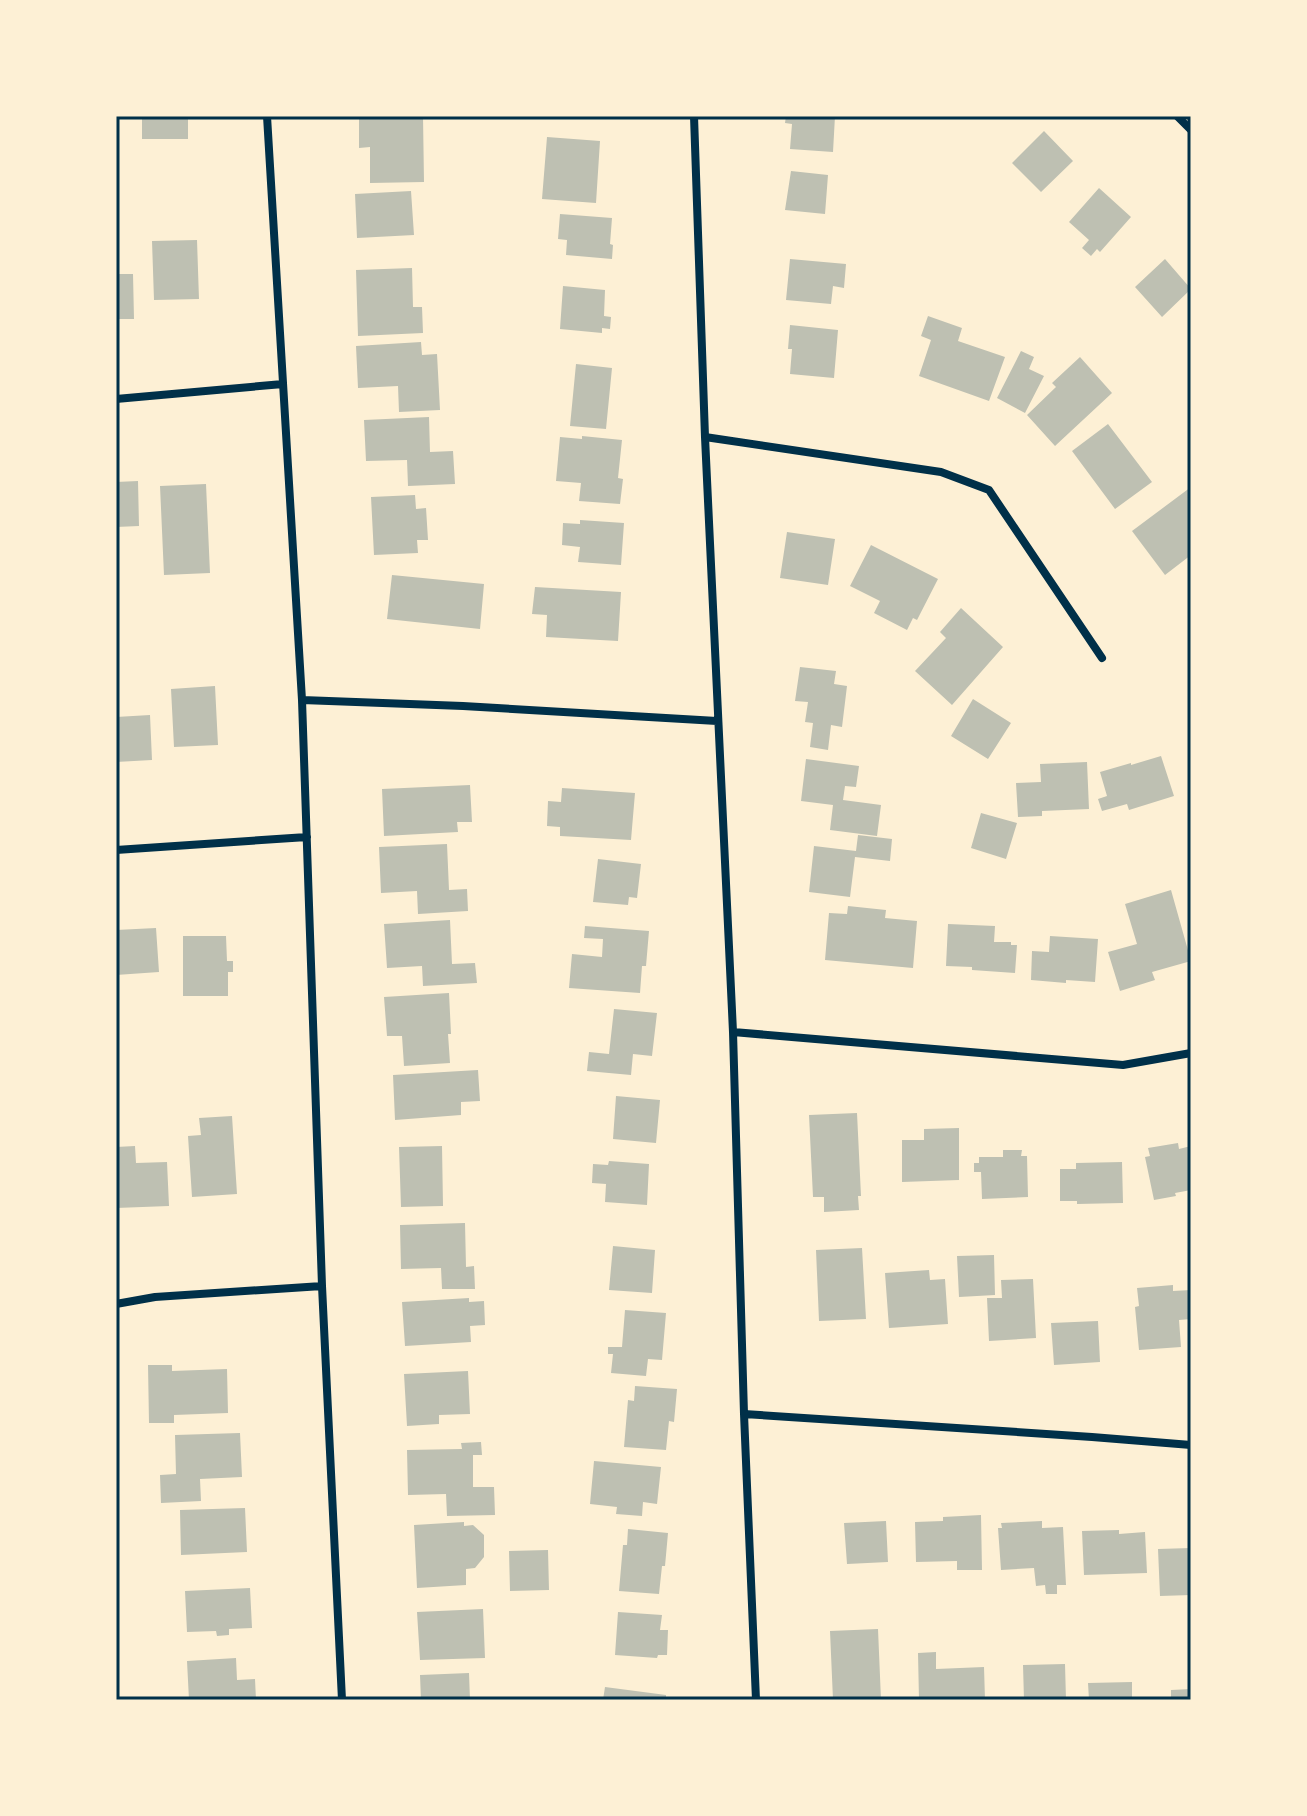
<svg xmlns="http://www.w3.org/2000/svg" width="1307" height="1816" font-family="'Roboto Condensed',sans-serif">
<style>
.building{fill:#bec0b2}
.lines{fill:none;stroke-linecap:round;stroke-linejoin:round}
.minor{stroke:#003049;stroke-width:8}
.neatline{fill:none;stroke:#003049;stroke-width:3}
</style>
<rect width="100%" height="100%" fill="#fdf0d5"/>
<path class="building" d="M 142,116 L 188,116 L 188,139 L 142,139 Z
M 359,116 L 423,116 L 424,182 L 370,183 L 370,147 L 359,148 Z
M 786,116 L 835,116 L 833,152 L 790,149 L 792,124 L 785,123 Z
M 1044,131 L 1073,161 L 1041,192 L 1012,163 Z
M 547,137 L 600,141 L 596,203 L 542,199 Z
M 791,171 L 828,175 L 825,214 L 785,210 Z
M 1099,188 L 1131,217 L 1100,252 L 1097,249 L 1091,256 L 1082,248 L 1089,240 L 1069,222 Z
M 411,191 L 414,235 L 357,238 L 355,194 Z
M 560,214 L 612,218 L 610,244 L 613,245 L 612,259 L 566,255 L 567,240 L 558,239 Z
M 197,240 L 199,299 L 154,300 L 152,241 Z
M 790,259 L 846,264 L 844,288 L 833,286 L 831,304 L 786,300 Z
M 1165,259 L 1191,289 L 1162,317 L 1135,287 Z
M 412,268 L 413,307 L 422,307 L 423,333 L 358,336 L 356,270 Z
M 116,274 L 133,274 L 134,319 L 116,319 Z
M 563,286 L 605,290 L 604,316 L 611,317 L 610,329 L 602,328 L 602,333 L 560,329 Z
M 928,316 L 962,328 L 958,341 L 1005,357 L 989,401 L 919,376 L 931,340 L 921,336 Z
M 790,325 L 838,330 L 834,378 L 790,374 L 792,349 L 788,349 Z
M 421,342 L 422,355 L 437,354 L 440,410 L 399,412 L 398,386 L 358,388 L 356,346 Z
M 1021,351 L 1034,357 L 1029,369 L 1044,376 L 1025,413 L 997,398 Z
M 1080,357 L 1112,393 L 1055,446 L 1027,415 L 1056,387 L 1052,383 Z
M 576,364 L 612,368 L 606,429 L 570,426 Z
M 429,417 L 430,452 L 453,451 L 455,484 L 408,486 L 407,460 L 366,461 L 364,420 Z
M 1108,424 L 1152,482 L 1115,509 L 1072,451 Z
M 582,436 L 622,440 L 618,478 L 623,479 L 620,504 L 579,501 L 581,483 L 556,481 L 560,437 L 582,439 Z
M 138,481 L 139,526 L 116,527 L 116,482 Z
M 206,484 L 210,573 L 164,575 L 160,486 Z
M 1191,487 L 1191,555 L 1165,575 L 1132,531 Z
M 415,495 L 416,509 L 426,508 L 428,540 L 417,540 L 418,553 L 374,555 L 371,497 Z
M 580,520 L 624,523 L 621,565 L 578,562 L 580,547 L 562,545 L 563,523 L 580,524 Z
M 787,532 L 835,539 L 828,585 L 780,578 Z
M 871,545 L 938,579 L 917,620 L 913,618 L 907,630 L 874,613 L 880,601 L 850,586 Z
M 392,575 L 484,584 L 480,629 L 387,619 Z
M 535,587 L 621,592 L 618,641 L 546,637 L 547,615 L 532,614 Z
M 961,608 L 1003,647 L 952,705 L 915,671 L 946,638 L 940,632 Z
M 800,667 L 836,671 L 834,684 L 847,686 L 842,727 L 831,725 L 828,750 L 810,747 L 813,723 L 805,722 L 808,702 L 795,701 Z
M 215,686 L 218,745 L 174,747 L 171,689 Z
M 973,699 L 1011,723 L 988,759 L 951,736 Z
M 150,715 L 152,760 L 116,762 L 116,717 Z
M 1161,756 L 1174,796 L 1129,810 L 1127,804 L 1102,811 L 1098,799 L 1107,796 L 1100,772 L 1131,763 L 1131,765 Z
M 806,759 L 859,766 L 856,787 L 845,786 L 843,800 L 881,805 L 877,836 L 830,830 L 833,805 L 801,801 Z
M 1087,762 L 1089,809 L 1042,811 L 1042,816 L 1018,817 L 1016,783 L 1041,782 L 1040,764 Z
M 470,785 L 472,822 L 457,822 L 458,832 L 384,836 L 382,789 Z
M 562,788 L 635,793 L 631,840 L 560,836 L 560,827 L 547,826 L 548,801 L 561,802 Z
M 981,813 L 1017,823 L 1006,859 L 971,848 Z
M 858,835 L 892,839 L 890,861 L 855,857 L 850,897 L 809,892 L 814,846 L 856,851 Z
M 447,844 L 449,890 L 467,889 L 468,911 L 418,914 L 417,891 L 381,893 L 379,847 Z
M 598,859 L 641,864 L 637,898 L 629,897 L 628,905 L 593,902 Z
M 1171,890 L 1191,961 L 1152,972 L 1155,980 L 1120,991 L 1108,952 L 1137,944 L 1125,904 Z
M 848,906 L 886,910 L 885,918 L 917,921 L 913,968 L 825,960 L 829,913 L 847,914 Z
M 450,920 L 452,964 L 475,963 L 477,983 L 423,986 L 422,966 L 387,968 L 384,924 Z
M 948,924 L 995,926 L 994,942 L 1011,942 L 1011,945 L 1017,945 L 1015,973 L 972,970 L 972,967 L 946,966 Z
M 585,926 L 649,931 L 646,966 L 642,966 L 640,993 L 569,988 L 572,954 L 602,957 L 603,939 L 584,938 Z
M 156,928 L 159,972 L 116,975 L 116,930 Z
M 183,936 L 226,936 L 227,961 L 233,961 L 233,972 L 228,972 L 228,996 L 183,996 Z
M 1050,936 L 1098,939 L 1095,982 L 1066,980 L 1066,983 L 1031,980 L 1032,951 L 1049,952 Z
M 449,993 L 451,1034 L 448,1034 L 450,1063 L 404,1066 L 402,1036 L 387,1036 L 384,997 Z
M 614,1009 L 657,1013 L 652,1056 L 633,1054 L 631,1075 L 587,1071 L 589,1052 L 609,1054 Z
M 478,1070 L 480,1101 L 461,1102 L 461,1115 L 395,1120 L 393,1075 Z
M 616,1096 L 660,1100 L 656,1143 L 613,1139 Z
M 857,1113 L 861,1196 L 858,1196 L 859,1210 L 824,1212 L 824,1197 L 813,1197 L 809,1115 Z
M 232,1116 L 237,1194 L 192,1197 L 188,1136 L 201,1135 L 199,1118 Z
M 959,1128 L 959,1180 L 902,1182 L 902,1140 L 924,1140 L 924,1129 Z
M 1178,1143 L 1179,1149 L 1191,1146 L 1191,1190 L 1175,1193 L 1176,1196 L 1154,1200 L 1145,1157 L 1150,1156 L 1148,1148 Z
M 135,1146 L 136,1163 L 167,1162 L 169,1206 L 116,1208 L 116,1147 Z
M 442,1146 L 443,1206 L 401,1207 L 399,1147 Z
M 1003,1150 L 1022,1150 L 1021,1156 L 1027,1156 L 1028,1197 L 982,1199 L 981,1172 L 974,1172 L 974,1163 L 979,1163 L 979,1157 L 1003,1157 Z
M 609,1161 L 649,1164 L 647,1205 L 605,1202 L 606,1184 L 592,1183 L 593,1164 L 608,1165 Z
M 1122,1162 L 1123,1203 L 1077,1204 L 1077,1201 L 1060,1201 L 1060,1169 L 1076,1169 L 1076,1163 Z
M 465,1223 L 466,1267 L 474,1266 L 475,1289 L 442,1289 L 441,1268 L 401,1269 L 400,1225 Z
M 613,1246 L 655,1250 L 652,1293 L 609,1290 Z
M 862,1248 L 866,1319 L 819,1321 L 816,1250 Z
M 994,1255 L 995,1295 L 959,1297 L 957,1256 Z
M 929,1270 L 930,1280 L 945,1279 L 948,1324 L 889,1328 L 885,1273 Z
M 1033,1279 L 1036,1338 L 989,1341 L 987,1298 L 1002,1298 L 1001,1280 Z
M 1173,1285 L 1173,1291 L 1191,1290 L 1191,1319 L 1179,1320 L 1181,1347 L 1139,1350 L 1135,1307 L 1139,1306 L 1137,1288 Z
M 469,1298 L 469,1302 L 484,1301 L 485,1325 L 470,1326 L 471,1342 L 405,1346 L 402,1302 Z
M 625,1310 L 666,1313 L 662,1360 L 648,1359 L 646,1376 L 611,1373 L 613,1354 L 608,1354 L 608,1347 L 622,1347 Z
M 1098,1321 L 1100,1362 L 1054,1365 L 1051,1323 Z
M 148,1365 L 172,1365 L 172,1371 L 227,1369 L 228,1413 L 174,1415 L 174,1423 L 149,1423 Z
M 468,1371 L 470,1414 L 439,1415 L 439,1424 L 407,1426 L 404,1374 Z
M 635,1386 L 677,1389 L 674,1422 L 669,1421 L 666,1450 L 624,1447 L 628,1400 L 634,1401 Z
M 240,1433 L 242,1477 L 200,1479 L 201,1501 L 161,1503 L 160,1475 L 176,1474 L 175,1435 Z
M 481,1442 L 482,1455 L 473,1455 L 473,1487 L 494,1487 L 495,1515 L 447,1516 L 446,1494 L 408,1495 L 407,1450 L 462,1449 L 461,1443 Z
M 594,1461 L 661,1467 L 657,1504 L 643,1502 L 642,1516 L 616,1514 L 617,1507 L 590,1504 Z
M 245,1508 L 247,1552 L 181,1555 L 180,1510 Z
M 981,1515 L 982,1570 L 957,1570 L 957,1561 L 916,1562 L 915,1522 L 943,1521 L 943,1517 Z
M 886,1521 L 888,1562 L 847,1564 L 844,1523 Z
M 1042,1521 L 1042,1528 L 1063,1527 L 1066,1585 L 1057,1585 L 1057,1594 L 1046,1594 L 1045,1585 L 1036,1586 L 1034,1568 L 1001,1570 L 998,1528 L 1002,1528 L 1001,1523 Z
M 464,1522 L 464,1526 L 473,1525 L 484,1535 L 484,1557 L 475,1568 L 466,1569 L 466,1585 L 417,1588 L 414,1525 Z
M 628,1529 L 668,1533 L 665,1566 L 662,1566 L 659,1594 L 619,1591 L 623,1545 L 627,1545 Z
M 1119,1530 L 1119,1534 L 1145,1532 L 1147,1573 L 1084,1575 L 1082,1531 Z
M 1191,1548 L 1191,1595 L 1160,1596 L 1158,1549 Z
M 548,1550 L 549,1590 L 510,1591 L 509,1551 Z
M 250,1588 L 252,1628 L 229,1629 L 229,1635 L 217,1636 L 216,1631 L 187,1632 L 185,1591 Z
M 483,1609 L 485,1658 L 420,1660 L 417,1612 Z
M 618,1612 L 662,1615 L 660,1630 L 668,1630 L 667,1655 L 658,1655 L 657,1658 L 615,1655 Z
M 878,1629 L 881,1700 L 833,1700 L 830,1631 Z
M 936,1652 L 936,1669 L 984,1667 L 985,1700 L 919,1700 L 918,1653 Z
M 236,1658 L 237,1680 L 255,1679 L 256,1700 L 189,1700 L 187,1661 Z
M 1065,1664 L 1066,1700 L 1024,1700 L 1023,1665 Z
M 469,1673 L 470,1700 L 421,1700 L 420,1675 Z
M 1132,1682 L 1132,1700 L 1089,1700 L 1088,1683 Z
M 605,1687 L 666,1695 L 666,1700 L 603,1700 Z
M 1191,1689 L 1191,1700 L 1171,1700 L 1171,1690 Z"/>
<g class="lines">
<path class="minor" d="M 267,116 L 302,700 L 322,1286 L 342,1700
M 694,116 L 705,437 L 733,1032 L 744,1414 L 756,1700
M 1177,116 L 1191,130
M 116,399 L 283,384
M 705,437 L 941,472 L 989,490 L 1102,658
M 302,700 L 463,706 L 717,721
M 116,850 L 307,837
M 733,1032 L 1123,1065 L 1191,1053
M 116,1304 L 155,1297 L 322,1286
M 744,1414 L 1092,1437 L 1191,1445"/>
</g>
<rect width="1307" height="1816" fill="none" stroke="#fdf0d5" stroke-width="236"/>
<rect x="118" y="118" width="1071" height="1580" class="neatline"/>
</svg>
